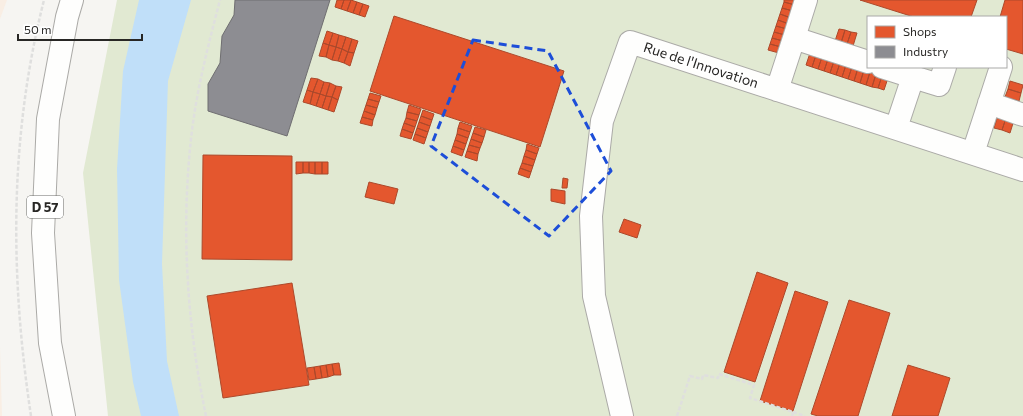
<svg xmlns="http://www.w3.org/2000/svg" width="1023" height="416" font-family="Commissioner,sans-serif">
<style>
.industrial{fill:#f9eee4}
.green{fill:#e1e9d2;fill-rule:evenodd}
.water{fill:#c0dff9}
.shops{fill:#e4572e;stroke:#ac492b}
.industry{fill:#8d8d92;stroke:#6f6e71}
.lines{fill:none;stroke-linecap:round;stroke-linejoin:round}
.minor-casing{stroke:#abaaa7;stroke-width:24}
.major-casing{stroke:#abaaa7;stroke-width:24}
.path{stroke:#dfdfde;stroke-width:2.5;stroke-dasharray:4 2;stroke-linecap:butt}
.minor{stroke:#fefefd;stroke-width:22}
.major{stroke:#fefefd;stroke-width:22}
.marked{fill:none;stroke:#1d4ed8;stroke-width:3;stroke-dasharray:8 5;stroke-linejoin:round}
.labels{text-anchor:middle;stroke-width:4;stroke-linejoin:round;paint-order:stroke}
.shield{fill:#fff;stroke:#686866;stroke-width:1}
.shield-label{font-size:13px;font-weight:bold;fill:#282725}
.street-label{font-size:14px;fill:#282725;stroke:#fff}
</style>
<rect width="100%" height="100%" fill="#f6f5f2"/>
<path class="industrial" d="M 0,0 L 7,0 L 0,19 Z
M 0,346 L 2,416 L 0,416 Z"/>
<path class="green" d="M 117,0 L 1023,0 L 1023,416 L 108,416 L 83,173 ZM 868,17 L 1006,17 L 1006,67 L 868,67 Z"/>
<path class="water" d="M 139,0 L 191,0 L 168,81 L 162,264 L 167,361 L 179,416 L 141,416 L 133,382 L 119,280 L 117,169 L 123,71 Z"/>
<path class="shops" d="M 337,0 L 344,0 L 341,9 L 335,7 Z
M 344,0 L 351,0 L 347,11 L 341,9 Z
M 351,0 L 357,2 L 353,13 L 347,11 Z
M 784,0 L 797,0 L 795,5 L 784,2 Z
M 860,0 L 977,0 L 971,17 L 914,17 Z
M 1005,0 L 1023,0 L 1023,54 L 1006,49 L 1006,17 L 1000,17 Z
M 357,2 L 363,4 L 359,15 L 353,13 Z
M 784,2 L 795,5 L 793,11 L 782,8 Z
M 363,4 L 369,6 L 365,17 L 359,15 Z
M 782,8 L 793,11 L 791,18 L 780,14 Z
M 780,14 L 791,18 L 789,24 L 778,20 Z
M 394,16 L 564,71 L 540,147 L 370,91 Z
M 778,20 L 789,24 L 787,29 L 776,26 Z
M 776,26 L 787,29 L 785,35 L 774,32 Z
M 839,29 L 845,30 L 841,43 L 835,41 Z
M 845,30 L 851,32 L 847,44 L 841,43 Z
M 327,31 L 333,33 L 329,45 L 323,43 Z
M 774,32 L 785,35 L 783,41 L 772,38 Z
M 851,32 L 857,33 L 853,46 L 847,44 Z
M 333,33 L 339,35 L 336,47 L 329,45 Z
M 339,35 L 346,37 L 342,49 L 336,47 Z
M 346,37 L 352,39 L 348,52 L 342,49 Z
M 772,38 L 783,41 L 781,47 L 770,44 Z
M 352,39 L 358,41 L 354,53 L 348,52 Z
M 323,43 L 329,45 L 326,57 L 319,56 Z
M 770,44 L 781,47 L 779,53 L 768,50 Z
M 329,45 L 336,47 L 332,60 L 326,57 Z
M 336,47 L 342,49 L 338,61 L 332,60 Z
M 342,49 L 348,52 L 344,63 L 338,61 Z
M 348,52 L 354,53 L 350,66 L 344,63 Z
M 810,53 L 816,55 L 812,67 L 806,65 Z
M 816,55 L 822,57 L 818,69 L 812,67 Z
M 822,57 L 828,59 L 824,71 L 818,69 Z
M 828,59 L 834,61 L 830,73 L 824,71 Z
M 834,61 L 840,63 L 836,75 L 830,73 Z
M 840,63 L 846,65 L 842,77 L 836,75 Z
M 846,65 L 852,67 L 848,79 L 842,77 Z
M 852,67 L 858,68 L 854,81 L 848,79 Z
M 858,68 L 864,70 L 860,83 L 854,81 Z
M 864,70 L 870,72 L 866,85 L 860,83 Z
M 870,72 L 876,74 L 872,87 L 866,85 Z
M 876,74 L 882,76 L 878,88 L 872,87 Z
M 882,76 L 888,78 L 884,90 L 878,88 Z
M 311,78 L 318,79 L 313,92 L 307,90 Z
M 318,79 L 324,82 L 320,94 L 313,92 Z
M 1010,81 L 1023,85 L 1021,93 L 1008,89 Z
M 324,82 L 330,83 L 326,96 L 320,94 Z
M 330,83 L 336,86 L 332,97 L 326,96 Z
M 336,86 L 342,87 L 338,100 L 332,97 Z
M 1008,89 L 1021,93 L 1019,101 L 1005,97 Z
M 307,90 L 313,92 L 310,104 L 303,102 Z
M 313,92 L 320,94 L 316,106 L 310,104 Z
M 370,93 L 381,96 L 379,102 L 368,99 Z
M 320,94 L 326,96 L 322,108 L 316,106 Z
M 326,96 L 332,97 L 328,110 L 322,108 Z
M 332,97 L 338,100 L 334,112 L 328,110 Z
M 368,99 L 379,102 L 377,108 L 366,105 Z
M 366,105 L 377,108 L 375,115 L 364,111 Z
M 409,105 L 421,109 L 419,115 L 407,112 Z
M 423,110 L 434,114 L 432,120 L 421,116 Z
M 364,111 L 375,115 L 373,120 L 362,117 Z
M 407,112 L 419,115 L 417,121 L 406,118 Z
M 998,115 L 1006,118 L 1002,130 L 994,128 Z
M 421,116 L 432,120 L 430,126 L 419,122 Z
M 362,117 L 373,120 L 372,126 L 360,123 Z
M 406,118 L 417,121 L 415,127 L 404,123 Z
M 1006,118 L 1014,120 L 1010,133 L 1002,130 Z
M 419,122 L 430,126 L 428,132 L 417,128 Z
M 460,122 L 472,126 L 470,132 L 458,128 Z
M 404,123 L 415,127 L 413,133 L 402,129 Z
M 475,127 L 486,130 L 484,137 L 473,133 Z
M 417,128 L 428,132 L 426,138 L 415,134 Z
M 458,128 L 470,132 L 468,138 L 457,134 Z
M 402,129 L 413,133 L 411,139 L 400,136 Z
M 473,133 L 484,137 L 482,143 L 471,139 Z
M 415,134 L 426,138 L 424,144 L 413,140 Z
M 457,134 L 468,138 L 466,144 L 455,140 Z
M 471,139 L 482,143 L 480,148 L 469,145 Z
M 455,140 L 466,144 L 464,150 L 453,146 Z
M 527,144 L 539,148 L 537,154 L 526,150 Z
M 469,145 L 480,148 L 478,154 L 467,151 Z
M 453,146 L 464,150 L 462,156 L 451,152 Z
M 526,150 L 537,154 L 535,160 L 524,156 Z
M 467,151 L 478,154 L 477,161 L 465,157 Z
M 203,155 L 292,156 L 292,260 L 202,259 Z
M 524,156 L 535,160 L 533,166 L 522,163 Z
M 296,162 L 303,162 L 303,173 L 296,174 Z
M 303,162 L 309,162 L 309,173 L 303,173 Z
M 309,162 L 315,162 L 315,174 L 309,173 Z
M 315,162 L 322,162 L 322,174 L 315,174 Z
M 322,162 L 328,162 L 328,174 L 322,174 Z
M 522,163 L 533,166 L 531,172 L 520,168 Z
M 520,168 L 531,172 L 529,178 L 518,174 Z
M 563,178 L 568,179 L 567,188 L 562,188 Z
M 369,182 L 398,189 L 394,204 L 365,197 Z
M 551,189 L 565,191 L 565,204 L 551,201 Z
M 624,219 L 641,225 L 637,238 L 619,232 Z
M 757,272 L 788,283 L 755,382 L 724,372 Z
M 292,283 L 309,385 L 223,398 L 207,296 Z
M 795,291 L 828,302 L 793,411 L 760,401 Z
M 849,300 L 890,313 L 858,416 L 818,416 L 811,414 Z
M 339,363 L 341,375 L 334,375 L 332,364 Z
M 332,364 L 334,375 L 328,377 L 326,365 Z
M 326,365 L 328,377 L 322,378 L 320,366 Z
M 908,365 L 950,378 L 938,416 L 892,416 Z
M 320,366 L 322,378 L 316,379 L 314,367 Z
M 314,367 L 316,379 L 309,380 L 307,368 Z"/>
<path class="industry" d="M 235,0 L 330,0 L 287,136 L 208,111 L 208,84 L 220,63 L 222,36 L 234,15 Z"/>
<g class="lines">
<g class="minor-casing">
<path id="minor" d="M 794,38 L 806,0
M 882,67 L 913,77 L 896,128
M 913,77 L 939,85 L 945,67
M 777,90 L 794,38 L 868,62
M 989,103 L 1023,115
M 973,153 L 1001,67
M 622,416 L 594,296 L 591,216 L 602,121 L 630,42 L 1023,170"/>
</g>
<g class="major-casing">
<path id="major" d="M 64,416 L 50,343 L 43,233 L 48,119 L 67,17 L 72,0"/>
</g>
<path class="path" d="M 793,412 L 805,416
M 31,416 C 10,276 9,138 44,0
M 206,416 C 187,325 181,231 191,139 C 196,92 208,46 220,0
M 677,416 L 690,376 L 702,379 L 703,375 L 718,378 L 719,374 L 754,385 L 750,398 L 793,412 L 792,416"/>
<use href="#minor" class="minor"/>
<use href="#major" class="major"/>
</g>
<path class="marked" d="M 473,40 L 548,51 L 611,171 L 549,236 L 431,146 Z"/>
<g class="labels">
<rect class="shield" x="27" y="196" width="36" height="22" rx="3"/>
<g class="shield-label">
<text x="45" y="212">D 57</text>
</g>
<g class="street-label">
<text transform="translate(701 65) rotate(18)" y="5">Rue de l'Innovation</text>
</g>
</g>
<rect x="867" y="16" width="140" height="52" fill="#ffffff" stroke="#a9a9a8"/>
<rect x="875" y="26" width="20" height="12" fill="#e4572e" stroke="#a9a9a8"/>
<text x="903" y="36" font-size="12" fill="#282725">Shops</text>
<rect x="875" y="46" width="20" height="12" fill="#8d8d92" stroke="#a9a9a8"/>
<text x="903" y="56" font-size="12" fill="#282725">Industry</text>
<path d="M18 34v6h124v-6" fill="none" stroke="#282725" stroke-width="2"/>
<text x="24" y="34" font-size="12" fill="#282725" stroke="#ffffff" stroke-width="3" paint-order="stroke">50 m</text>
</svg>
